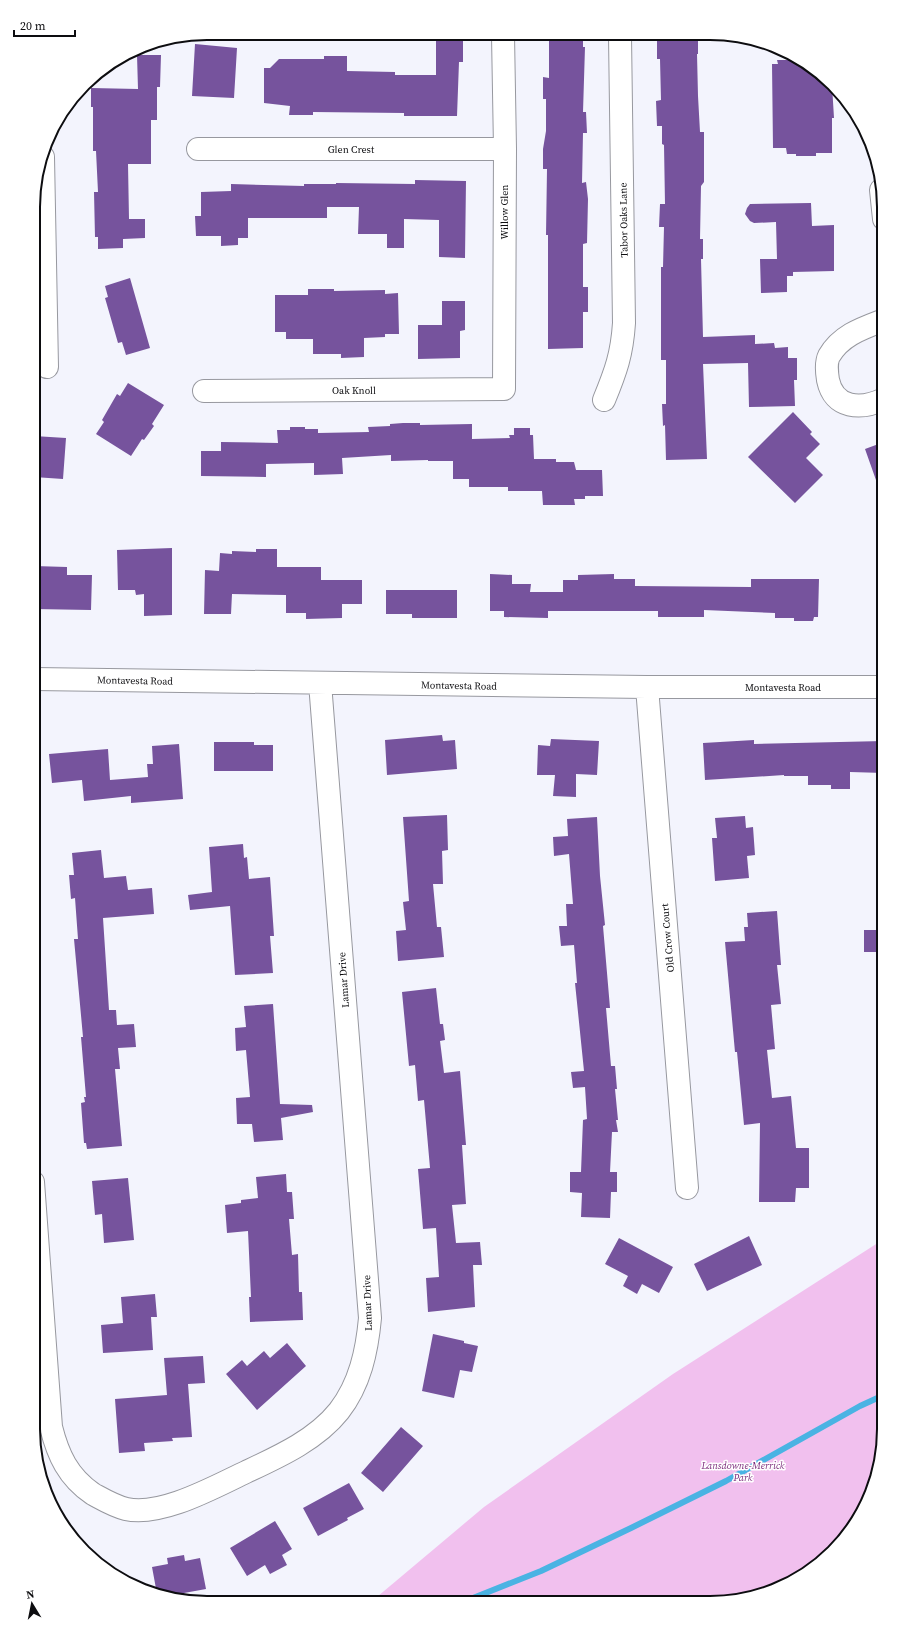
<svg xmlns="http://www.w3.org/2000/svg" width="917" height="1636" font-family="'Source Serif 4',serif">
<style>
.green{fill:#f1c0ee}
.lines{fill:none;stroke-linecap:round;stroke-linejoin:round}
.stream{stroke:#4ab3e3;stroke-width:6}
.building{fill:#76539d}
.minor-casing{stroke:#97989f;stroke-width:24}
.minor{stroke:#fff;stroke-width:22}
.labels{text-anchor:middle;stroke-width:3;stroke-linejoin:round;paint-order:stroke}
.street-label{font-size:10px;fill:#0d0d10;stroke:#fff}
.park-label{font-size:10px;font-style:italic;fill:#7e2e7d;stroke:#fff}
.rim{fill:none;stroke:#0d0d10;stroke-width:2}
</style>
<rect width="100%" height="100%" fill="#f3f4fd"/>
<path class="green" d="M 884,1239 L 884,1440 L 871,1495 L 848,1535 L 816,1567 L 766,1594 L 710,1603 L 371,1602 L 484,1507 L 673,1374 Z"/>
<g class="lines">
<path class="stream" d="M 463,1602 L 541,1571 L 631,1528 L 726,1481 L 860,1406 L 884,1395"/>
</g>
<path class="building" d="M 549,35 L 583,35 L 583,47 L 585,47 L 583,112 L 586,112 L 587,133 L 583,133 L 582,183 L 586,182 L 588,199 L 587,243 L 583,244 L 583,287 L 588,287 L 588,312 L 583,312 L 583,348 L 548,349 L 548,235 L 546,235 L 547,169 L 543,169 L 543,149 L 546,131 L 546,99 L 543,99 L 543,77 L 549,78 Z
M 436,36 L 463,38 L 463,62 L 459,62 L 457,116 L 404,116 L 404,113 L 313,112 L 313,115 L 289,115 L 290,106 L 264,103 L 264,68 L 270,68 L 279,59 L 324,59 L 324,56 L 347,56 L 347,71 L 395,72 L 395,75 L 436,75 Z
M 657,36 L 698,36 L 698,54 L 697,54 L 698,96 L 700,132 L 704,132 L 704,182 L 701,186 L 700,239 L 703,239 L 703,259 L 701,259 L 703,337 L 755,335 L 755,344 L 774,343 L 775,348 L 788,347 L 788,358 L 797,358 L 797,380 L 794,380 L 795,406 L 749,407 L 748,363 L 703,364 L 707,459 L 666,460 L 665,425 L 663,426 L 662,404 L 666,404 L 666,360 L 661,360 L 661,267 L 663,267 L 664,227 L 659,227 L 660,204 L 665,204 L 664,145 L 662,144 L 662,126 L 657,126 L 656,101 L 661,100 L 660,59 L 657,59 Z
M 195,44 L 237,48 L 234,98 L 192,96 Z
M 137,55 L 161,55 L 160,87 L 157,87 L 157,120 L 151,120 L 151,164 L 128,164 L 129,219 L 145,219 L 145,238 L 123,239 L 123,248 L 98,249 L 98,237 L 95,237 L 94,192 L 98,192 L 96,151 L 93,151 L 93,107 L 91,107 L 91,88 L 138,89 Z
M 777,60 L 800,60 L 824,76 L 832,85 L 834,118 L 832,118 L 832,153 L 816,153 L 816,156 L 796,156 L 796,154 L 787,154 L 786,148 L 773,148 L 772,64 L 778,64 Z
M 415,180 L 466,181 L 465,258 L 439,257 L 439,220 L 404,219 L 404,248 L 387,248 L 387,234 L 358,234 L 359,207 L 327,207 L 327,218 L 248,218 L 248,238 L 238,238 L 238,245 L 221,246 L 221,236 L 196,236 L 195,216 L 201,216 L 201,192 L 231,191 L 231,184 L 304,186 L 304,184 L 336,184 L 336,183 L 415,184 Z
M 811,203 L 812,226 L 834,225 L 834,271 L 793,272 L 793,276 L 787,276 L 787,292 L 761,293 L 760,259 L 777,259 L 776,222 L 754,223 L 750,221 L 745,214 L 747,208 L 750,204 Z
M 130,278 L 150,348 L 126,355 L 122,342 L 118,343 L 105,298 L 108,297 L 105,286 Z
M 308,289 L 334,289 L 334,291 L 385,290 L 385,294 L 398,293 L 399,334 L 385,334 L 385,337 L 364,338 L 364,357 L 341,358 L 341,354 L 313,354 L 313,339 L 286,339 L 286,332 L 275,332 L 275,295 L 308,295 Z
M 442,301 L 465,301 L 465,330 L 460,331 L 460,358 L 418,359 L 418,325 L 442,325 Z
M 128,383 L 164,405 L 152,424 L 154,426 L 144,440 L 142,439 L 131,456 L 96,434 L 104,422 L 102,420 L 117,394 L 120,396 Z
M 793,412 L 812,432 L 810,434 L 820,444 L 806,458 L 823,475 L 795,503 L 748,457 Z
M 403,423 L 420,423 L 420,425 L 472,424 L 472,439 L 510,438 L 509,435 L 514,435 L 514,428 L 530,428 L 530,435 L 533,435 L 534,459 L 556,459 L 556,462 L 574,462 L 576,470 L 602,470 L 603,496 L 585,496 L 585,499 L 574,499 L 575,505 L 543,505 L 542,491 L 508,491 L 508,487 L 469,487 L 469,479 L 453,479 L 453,461 L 428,461 L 428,460 L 391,461 L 391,455 L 342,458 L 343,474 L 314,475 L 314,463 L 266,464 L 266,477 L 201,476 L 201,451 L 221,451 L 221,442 L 278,443 L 277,430 L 290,430 L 290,427 L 305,427 L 305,429 L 318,429 L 318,433 L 369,432 L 368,427 L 390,426 L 390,424 Z
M 34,436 L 66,438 L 63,479 L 34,477 Z
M 884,442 L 884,496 L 882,497 L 865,449 Z
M 172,548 L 172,615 L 144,616 L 144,594 L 136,595 L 135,590 L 118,590 L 117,550 Z
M 256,549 L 277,549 L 277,567 L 321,567 L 321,580 L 362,580 L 362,604 L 342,604 L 342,618 L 306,619 L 306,613 L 286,613 L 286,595 L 232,594 L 231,614 L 204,614 L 205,570 L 219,571 L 220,553 L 232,554 L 232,551 L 256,552 Z
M 34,566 L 67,567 L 67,575 L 92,575 L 91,610 L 34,609 Z
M 490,574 L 512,575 L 512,584 L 531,584 L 530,592 L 563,592 L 563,580 L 578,580 L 578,575 L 614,574 L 614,579 L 635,579 L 635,586 L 751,587 L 751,579 L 819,579 L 818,617 L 814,617 L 813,621 L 794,621 L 794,618 L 775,618 L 775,613 L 704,610 L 704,617 L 658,617 L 658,611 L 548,611 L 548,618 L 504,617 L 504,611 L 490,611 Z
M 386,590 L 457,590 L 457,618 L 412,618 L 412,614 L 386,614 Z
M 442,735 L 443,741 L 455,740 L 457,769 L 387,775 L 385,740 Z
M 551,739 L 599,741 L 597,775 L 576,774 L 576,797 L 553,796 L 555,775 L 537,775 L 538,745 L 550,746 Z
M 754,740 L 754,744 L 884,741 L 884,773 L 850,772 L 850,789 L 831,789 L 831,785 L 808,785 L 808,776 L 784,776 L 784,775 L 705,780 L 703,743 Z
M 214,742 L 254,742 L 254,745 L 273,745 L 273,771 L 214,771 Z
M 179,744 L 183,799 L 131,803 L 131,796 L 84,801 L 82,780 L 52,783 L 49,754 L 108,749 L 110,780 L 148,777 L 147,764 L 153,764 L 152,746 Z
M 447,815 L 448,850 L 442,851 L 443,884 L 433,884 L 437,927 L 441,927 L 444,957 L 398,961 L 396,931 L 406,930 L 403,902 L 409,901 L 403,817 Z
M 745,816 L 746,828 L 753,827 L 755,855 L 747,856 L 749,878 L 715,881 L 712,838 L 717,838 L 715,818 Z
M 597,817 L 600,876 L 605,925 L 603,926 L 610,1008 L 606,1008 L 611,1066 L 615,1066 L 617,1089 L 615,1089 L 618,1120 L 616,1120 L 618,1132 L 612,1132 L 610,1172 L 617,1172 L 617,1192 L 611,1192 L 610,1218 L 581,1217 L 582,1193 L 570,1192 L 570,1172 L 581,1172 L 583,1120 L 587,1119 L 585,1087 L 573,1088 L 571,1072 L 584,1071 L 575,983 L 577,983 L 574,945 L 561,946 L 559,926 L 567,926 L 566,904 L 573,904 L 569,854 L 554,856 L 553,837 L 568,836 L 567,819 Z
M 243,844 L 244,858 L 247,857 L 249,879 L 270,877 L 274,936 L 270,936 L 273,973 L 235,975 L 230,906 L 190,910 L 188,895 L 212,892 L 209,847 Z
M 101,850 L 104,878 L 126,876 L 128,890 L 152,888 L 154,914 L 103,918 L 109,1010 L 116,1010 L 117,1025 L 134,1024 L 136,1047 L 118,1048 L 120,1069 L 115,1069 L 122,1146 L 87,1149 L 86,1143 L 84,1143 L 81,1103 L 85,1102 L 84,1097 L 86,1097 L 81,1037 L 83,1037 L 74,939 L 78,939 L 75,898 L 71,899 L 69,875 L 74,875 L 72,853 Z
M 777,911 L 781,965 L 777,965 L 781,1004 L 771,1005 L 775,1049 L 767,1050 L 772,1098 L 791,1096 L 796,1148 L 809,1148 L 809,1188 L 796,1188 L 795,1202 L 759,1202 L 760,1123 L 744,1125 L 737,1052 L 735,1052 L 725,942 L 745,941 L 744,927 L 748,927 L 747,913 Z
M 864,930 L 884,930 L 884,952 L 864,952 Z
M 436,988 L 440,1024 L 443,1024 L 445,1040 L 440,1041 L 444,1073 L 460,1071 L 466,1145 L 462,1145 L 466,1204 L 452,1205 L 456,1243 L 480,1242 L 482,1265 L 473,1265 L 475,1307 L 428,1312 L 426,1278 L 439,1277 L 436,1228 L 423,1229 L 418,1169 L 430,1168 L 424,1100 L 418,1101 L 415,1065 L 409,1066 L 402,992 Z
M 273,1004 L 280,1104 L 312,1105 L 313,1112 L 281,1118 L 283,1140 L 254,1142 L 252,1124 L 237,1124 L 236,1098 L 250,1097 L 246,1050 L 236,1051 L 235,1028 L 246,1027 L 244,1006 Z
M 286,1174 L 287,1192 L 292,1192 L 294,1219 L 289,1219 L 292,1255 L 298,1254 L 299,1292 L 302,1292 L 303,1320 L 250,1322 L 249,1297 L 251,1297 L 248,1231 L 227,1233 L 225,1205 L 241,1203 L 241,1200 L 258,1198 L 256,1177 Z
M 128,1178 L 134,1240 L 104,1243 L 102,1214 L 95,1215 L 92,1181 Z
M 749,1236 L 762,1265 L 707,1291 L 694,1264 Z
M 619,1238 L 673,1267 L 659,1293 L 642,1284 L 637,1294 L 623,1286 L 628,1276 L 605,1264 Z
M 155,1294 L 157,1317 L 151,1317 L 153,1350 L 103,1353 L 101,1325 L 123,1323 L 121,1297 Z
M 433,1334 L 464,1341 L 464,1343 L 478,1346 L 472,1372 L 460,1370 L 454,1398 L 422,1391 Z
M 287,1343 L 306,1366 L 257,1410 L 226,1374 L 242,1360 L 247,1366 L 264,1351 L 270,1358 Z
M 203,1356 L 205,1383 L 188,1384 L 192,1437 L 172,1438 L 173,1441 L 144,1443 L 145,1451 L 119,1453 L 115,1399 L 167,1395 L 164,1358 Z
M 401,1427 L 423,1446 L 383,1492 L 361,1473 Z
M 349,1483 L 364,1509 L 347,1518 L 348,1520 L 318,1536 L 303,1508 Z
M 275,1521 L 292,1549 L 282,1555 L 287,1565 L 270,1574 L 265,1565 L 247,1576 L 230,1548 Z
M 184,1555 L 185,1561 L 200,1558 L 206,1589 L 184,1593 L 186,1601 L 157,1594 L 152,1567 L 168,1564 L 167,1558 Z"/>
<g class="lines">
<g class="minor-casing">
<path id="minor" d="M 198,149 L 505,149
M 43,157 L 47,367
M 881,190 L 884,219
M 204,391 L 504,389 L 505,149 L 503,35
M 884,399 C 861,410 834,409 828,380 C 827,374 826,362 829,356 C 841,335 863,328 884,320
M 604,400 C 616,371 622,354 624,323 L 620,36
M 34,679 L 647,687 L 884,687
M 647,687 L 687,1188
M 33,1182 L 51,1427 C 58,1455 68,1477 93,1494 C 104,1500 114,1506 126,1509 C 161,1517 214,1487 246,1472 C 278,1457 316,1440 339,1411 C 360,1384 367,1351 370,1318 L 320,683"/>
</g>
<use href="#minor" class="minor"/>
</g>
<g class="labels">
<g class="street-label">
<text x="351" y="153">Glen Crest</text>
<text transform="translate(504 212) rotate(-90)" y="4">Willow Glen</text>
<text transform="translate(623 220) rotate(-91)" y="4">Tabor Oaks Lane</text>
<text x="354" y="394">Oak Knoll</text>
<text transform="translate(135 680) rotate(1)" y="4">Montavesta Road</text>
<text transform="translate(459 685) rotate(1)" y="4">Montavesta Road</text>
<text x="783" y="691">Montavesta Road</text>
<text transform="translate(667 938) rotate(-95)" y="4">Old Crow Court</text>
<text transform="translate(343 980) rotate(-94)" y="4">Lamar Drive</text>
<text transform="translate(367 1303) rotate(-92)" y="4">Lamar Drive</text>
</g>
<g class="park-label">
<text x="743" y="1469">Lansdowne-Merrick<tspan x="743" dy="12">Park</tspan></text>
</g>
</g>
<path d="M0 0H917V1636H0ZM207 40H710A167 167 0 0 1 877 207V1429A167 167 0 0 1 710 1596H207A167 167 0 0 1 40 1429V207A167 167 0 0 1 207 40Z" fill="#fff" fill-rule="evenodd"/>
<path class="rim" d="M207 40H710A167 167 0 0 1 877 207V1429A167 167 0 0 1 710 1596H207A167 167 0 0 1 40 1429V207A167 167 0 0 1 207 40Z"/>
<g transform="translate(32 1604) rotate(350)" stroke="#ffffff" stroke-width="3" paint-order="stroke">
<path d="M0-3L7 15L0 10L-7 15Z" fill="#0d0d10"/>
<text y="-6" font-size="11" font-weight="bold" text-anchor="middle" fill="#0d0d10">N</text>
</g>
<path d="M14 30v6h61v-6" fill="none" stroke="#0d0d10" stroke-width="2"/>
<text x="20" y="30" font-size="12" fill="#0d0d10" stroke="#ffffff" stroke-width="3" paint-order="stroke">20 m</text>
</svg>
